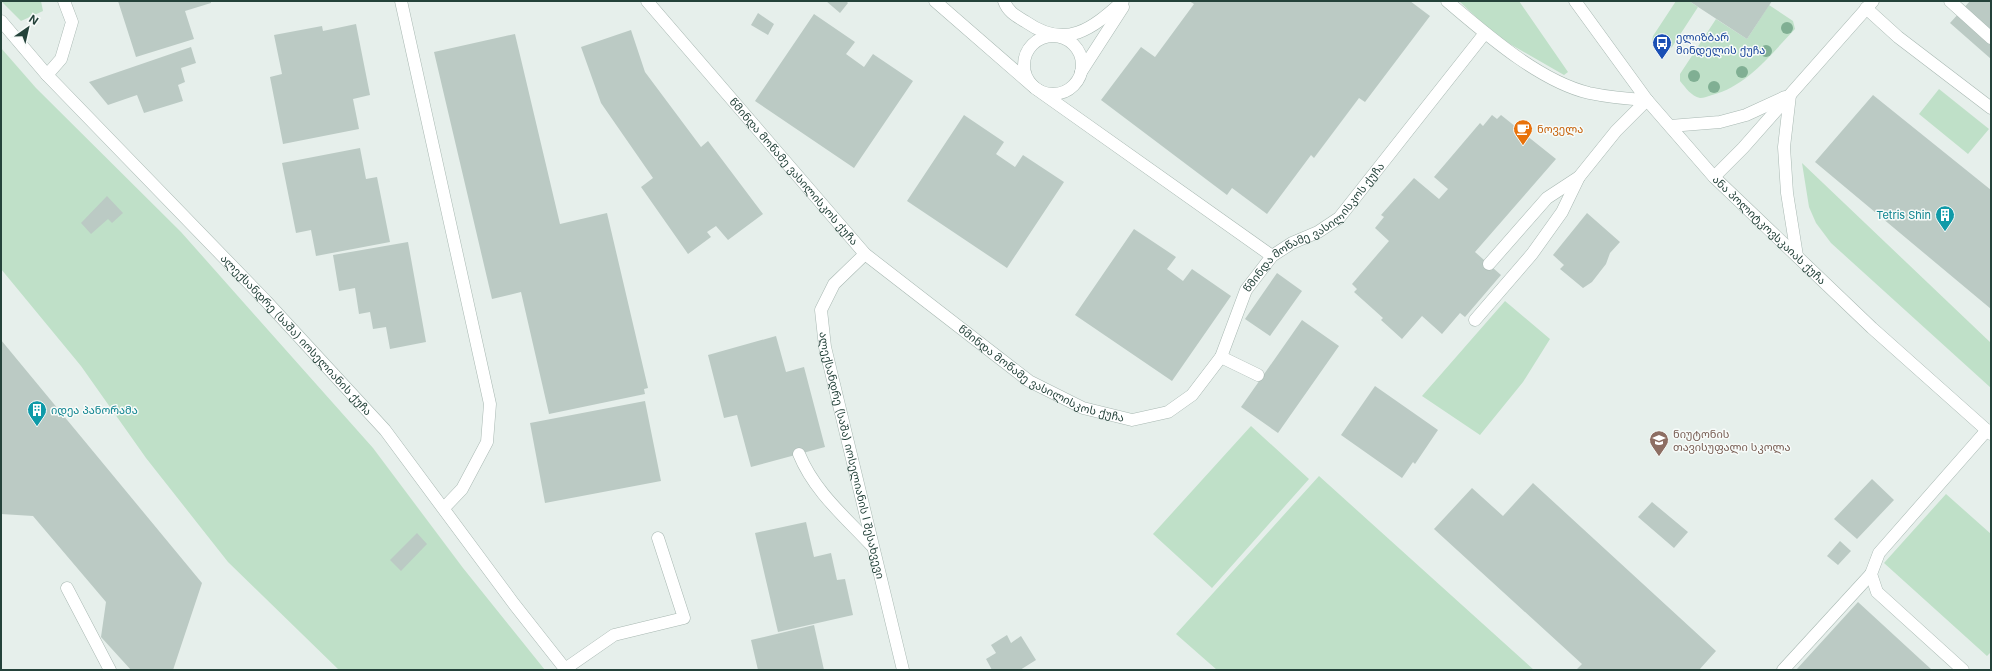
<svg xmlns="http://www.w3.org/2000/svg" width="1992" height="671" font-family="Inter,'Noto Sans Georgian',sans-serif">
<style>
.green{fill:#bfe0c8}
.building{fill:#bbcac4}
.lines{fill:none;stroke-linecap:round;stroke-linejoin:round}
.minor-casing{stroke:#a8b8b2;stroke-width:13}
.minor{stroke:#fff;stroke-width:12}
.tree{fill:#80af93}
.labels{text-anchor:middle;stroke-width:3;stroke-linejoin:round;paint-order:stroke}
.transit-label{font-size:11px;fill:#164399;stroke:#f7fbf9;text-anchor:start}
.food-label{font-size:11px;fill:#c56008;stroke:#f7fbf9;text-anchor:start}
.street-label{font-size:11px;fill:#24423a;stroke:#f7fbf9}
.culture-label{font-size:11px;fill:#0d838f;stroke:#f7fbf9;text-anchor:end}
.education-label{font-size:11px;fill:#785e54;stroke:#f7fbf9;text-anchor:start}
</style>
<rect width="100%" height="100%" fill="#e6efeb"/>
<path class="green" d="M 1,1 L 41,1 L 43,11 L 21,21 Z
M 1459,1 L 1519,1 L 1568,72 L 1564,75 L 1496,36 Z
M 1676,1 L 1689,1 L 1698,7 L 1672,47 L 1665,51 L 1658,49 L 1652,41 L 1653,36 Z
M 1769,5 L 1793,21 L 1795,29 C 1771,54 1747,86 1712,95 C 1708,96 1704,98 1700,98 C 1691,96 1686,88 1680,81 L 1680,74 L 1716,19 L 1747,39 Z
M 1,48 L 36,88 L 181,232 L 373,448 L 463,568 L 545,670 L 339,670 L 228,562 L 146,458 L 81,366 L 1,269 Z
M 1939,89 L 1989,129 L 1968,154 L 1919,114 Z
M 1802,163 L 1991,343 L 1991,388 L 1831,243 L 1816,223 L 1809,207 Z
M 1505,301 L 1550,339 L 1523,382 L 1480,435 L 1422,396 Z
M 1251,426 L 1309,479 L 1212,588 L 1153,534 Z
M 1319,476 L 1534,670 L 1217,670 L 1176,634 Z
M 1946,494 L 1991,534 L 1991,652 L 1987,656 L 1884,563 Z"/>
<path class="building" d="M 118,1 L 211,1 L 211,3 L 185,11 L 194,39 L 136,57 Z
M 826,1 L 846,1 L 848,3 L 840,13 Z
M 1189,1 L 1410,1 L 1430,16 L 1365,102 L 1359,98 L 1314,158 L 1311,155 L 1267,214 L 1232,188 L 1227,195 L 1101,100 L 1141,47 L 1155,57 L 1194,4 Z
M 1689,1 L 1772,1 L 1747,39 Z
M 1970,1 L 1991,1 L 1991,59 L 1950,23 Z
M 758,13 L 774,24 L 768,35 L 751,25 Z
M 814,14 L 855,42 L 846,54 L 864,67 L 873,54 L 913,81 L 854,168 L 755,101 Z
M 356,24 L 370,95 L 353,99 L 359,129 L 283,144 L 270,77 L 282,74 L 274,35 L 322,26 L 323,31 Z
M 631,30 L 645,72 L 701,147 L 708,141 L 763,214 L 728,240 L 716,226 L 707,232 L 711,237 L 688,254 L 641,187 L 653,178 L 601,103 L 581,47 Z
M 515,34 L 560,224 L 607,213 L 648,388 L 644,389 L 645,394 L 549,414 L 521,292 L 492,299 L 434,52 Z
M 191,47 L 196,63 L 181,68 L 185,82 L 178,85 L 183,101 L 144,113 L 137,95 L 108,105 L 89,82 Z
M 1873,95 L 1991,190 L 1991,309 L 1815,162 Z
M 964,115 L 1004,142 L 996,154 L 1015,167 L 1023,155 L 1064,182 L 1007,268 L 907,201 Z
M 1492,115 L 1497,119 L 1501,115 L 1556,159 L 1475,252 L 1501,275 L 1465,317 L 1460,313 L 1442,334 L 1422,316 L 1402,339 L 1381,320 L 1383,318 L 1354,292 L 1357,289 L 1352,284 L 1389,241 L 1375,228 L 1384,217 L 1381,215 L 1414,178 L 1439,199 L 1448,189 L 1434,177 L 1480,123 L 1483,126 Z
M 360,148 L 366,179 L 377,177 L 390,242 L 316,256 L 311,230 L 296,233 L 282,163 Z
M 107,196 L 123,213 L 112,223 L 108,219 L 91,234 L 81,223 Z
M 1587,213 L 1620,242 L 1610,253 L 1606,264 L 1592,282 L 1583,288 L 1560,269 L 1564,265 L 1553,255 Z
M 1134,229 L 1176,257 L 1167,269 L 1183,281 L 1192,269 L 1231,296 L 1172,381 L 1075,315 Z
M 408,242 L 426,342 L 390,349 L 386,327 L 373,329 L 370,312 L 359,314 L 355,288 L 339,291 L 333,255 Z
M 1277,273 L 1302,291 L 1270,336 L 1245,319 Z
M 1302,320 L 1339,346 L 1278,433 L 1241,407 Z
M 776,336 L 786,372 L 804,367 L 825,447 L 751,467 L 737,415 L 724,418 L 708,355 Z
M 1,340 L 202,583 L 173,670 L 131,670 L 101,637 L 106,602 L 33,516 L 1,514 Z
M 1375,386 L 1438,430 L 1415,464 L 1413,462 L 1402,478 L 1341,435 Z
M 645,401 L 661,481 L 545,503 L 530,423 Z
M 1872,479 L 1894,500 L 1857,539 L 1834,519 Z
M 1533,483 L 1716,651 L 1699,670 L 1576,670 L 1582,664 L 1434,529 L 1472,488 L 1503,516 Z
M 1652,502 L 1688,532 L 1674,548 L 1638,517 Z
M 806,522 L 814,557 L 831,553 L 837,580 L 845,579 L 853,615 L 778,632 L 755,533 Z
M 417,533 L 427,544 L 401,571 L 390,560 Z
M 1840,541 L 1851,551 L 1838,565 L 1827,556 Z
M 1858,602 L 1920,659 L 1932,670 L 1796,670 Z
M 814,625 L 824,670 L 758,670 L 751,640 Z
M 1007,635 L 1011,643 L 1021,636 L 1036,660 L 1020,670 L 992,670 L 986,659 L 996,653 L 991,645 Z"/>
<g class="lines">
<g class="minor-casing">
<g id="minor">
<path d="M 401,1 L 490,404 L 487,442 L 462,489 L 444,508"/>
<path id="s1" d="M 647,1 L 865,254 L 1029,381 L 1083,408 L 1132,420 L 1168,412 L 1192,395 L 1221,357 L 1246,290 L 1272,256 L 1292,243 L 1318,232 L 1339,218 L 1485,33"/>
<path d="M 935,1 L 1035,88 L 1272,256"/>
<path d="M 1004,1 C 1008,12 1016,16 1026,22 C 1066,50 1092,29 1123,1"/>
<path d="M 1447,1 C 1486,34 1539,81 1589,93 C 1608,97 1627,99 1647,100"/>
<path id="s2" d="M 1575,1 L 1647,100 L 1714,177 L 1872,328 L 1991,434"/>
<path d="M 1950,1 L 1991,38"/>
<path d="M 1866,8 L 1898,37 L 1991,108"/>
<path id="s3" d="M 1,21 L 47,75 L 266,301 L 385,430 L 514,604 L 566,670"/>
<circle cx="1053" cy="65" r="29"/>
<path d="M 1081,72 L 1123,7"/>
<path d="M 47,75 L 61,59 L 72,22 L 64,1"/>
<path d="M 1790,95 L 1784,147 L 1787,193 L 1797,256"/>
<path d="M 1670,126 L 1720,122 L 1746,115 L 1785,97"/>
<path d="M 1714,177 L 1743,148 L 1873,1"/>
<path id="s4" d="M 865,254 L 834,284 L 821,310 L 825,347 L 903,670"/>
<path d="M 1489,264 L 1547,198 L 1579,177"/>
<path d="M 1475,320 L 1532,254 L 1562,212 L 1579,177 L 1616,131 L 1647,100"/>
<path d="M 1221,357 L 1258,375"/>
<path d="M 799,454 C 814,491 845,517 871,545"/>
<path d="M 67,588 L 110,670"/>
<path d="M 565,669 L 614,635 L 684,618 L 658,538"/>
<path d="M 1783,670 L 1871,574"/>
<path d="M 1963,670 L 1877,592 L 1871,574 L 1879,553 L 1987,430"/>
</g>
</g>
<use href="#minor" class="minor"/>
</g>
<g class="tree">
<circle cx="1787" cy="28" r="6"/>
<circle cx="1766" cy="51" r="6"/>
<circle cx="1742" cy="72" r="6"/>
<circle cx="1694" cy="76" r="6"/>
<circle cx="1714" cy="87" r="6"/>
</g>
<defs>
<g id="bus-pin" transform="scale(1)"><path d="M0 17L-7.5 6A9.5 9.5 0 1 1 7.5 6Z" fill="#1a4fb4" stroke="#f7fbf9"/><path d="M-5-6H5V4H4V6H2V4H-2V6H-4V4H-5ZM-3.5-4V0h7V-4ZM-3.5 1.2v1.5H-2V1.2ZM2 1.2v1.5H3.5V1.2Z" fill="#fff"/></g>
<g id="cafe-pin" transform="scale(1)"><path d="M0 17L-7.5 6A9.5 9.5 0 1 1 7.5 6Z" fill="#e8710a" stroke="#f7fbf9"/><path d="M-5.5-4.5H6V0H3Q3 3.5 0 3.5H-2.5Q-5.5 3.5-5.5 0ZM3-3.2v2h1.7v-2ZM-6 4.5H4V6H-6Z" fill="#fff"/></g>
<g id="building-pin" transform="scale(1)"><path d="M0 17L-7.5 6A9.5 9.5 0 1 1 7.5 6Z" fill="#0f9aa8" stroke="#f7fbf9"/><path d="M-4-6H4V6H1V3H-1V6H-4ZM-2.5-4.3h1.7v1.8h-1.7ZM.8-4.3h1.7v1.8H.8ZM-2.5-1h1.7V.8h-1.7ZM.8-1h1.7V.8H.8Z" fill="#fff"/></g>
<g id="school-pin" transform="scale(1)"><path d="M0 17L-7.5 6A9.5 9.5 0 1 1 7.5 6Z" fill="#8d6e63" stroke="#f7fbf9"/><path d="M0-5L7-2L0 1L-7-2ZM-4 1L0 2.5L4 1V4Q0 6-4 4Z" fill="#fff"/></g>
</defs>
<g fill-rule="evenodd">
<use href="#bus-pin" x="1662" y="43"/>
<use href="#cafe-pin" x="1523" y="129"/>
<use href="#building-pin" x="1945" y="215"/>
<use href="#building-pin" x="37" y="410"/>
<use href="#school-pin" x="1659" y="440"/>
</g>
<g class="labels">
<g class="transit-label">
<text x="1676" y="41">ელიზბარ<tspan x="1676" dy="13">მინდელის ქუჩა</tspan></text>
</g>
<g class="food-label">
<text x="1537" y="133">ნოველა</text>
</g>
<g class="street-label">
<text dy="4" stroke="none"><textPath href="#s1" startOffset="225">წმინდა მოწამე ვასილისკოს ქუჩა</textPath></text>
<text dy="4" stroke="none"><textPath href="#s1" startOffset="932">წმინდა მოწამე ვასილისკოს ქუჩა</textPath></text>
<text dy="4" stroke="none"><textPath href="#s2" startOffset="301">ანა პოლიტკოვსკაიას ქუჩა</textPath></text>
<text dy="4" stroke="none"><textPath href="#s3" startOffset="431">ალექსანდრე (საშა) იოსელიანის ქუჩა</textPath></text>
<text dy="4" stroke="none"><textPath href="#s1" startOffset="549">წმინდა მოწამე ვასილისკოს ქუჩა</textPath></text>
<text dy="4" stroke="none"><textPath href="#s4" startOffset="221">ალექსანდრე (საშა) იოსელიანის I შესახვევი</textPath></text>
</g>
<g class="culture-label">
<text x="1931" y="219">Tetris Shin</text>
<text x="51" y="414" text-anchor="start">იდეა პანორამა</text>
</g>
<g class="education-label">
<text x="1673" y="438">ნიუტონის<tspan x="1673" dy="13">თავისუფალი სკოლა</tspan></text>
</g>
</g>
<rect width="1992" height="671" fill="none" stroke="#24423a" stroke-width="4"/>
<g transform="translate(28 28) rotate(34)" stroke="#f7fbf9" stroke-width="3" paint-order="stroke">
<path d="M0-3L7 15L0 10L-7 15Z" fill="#24423a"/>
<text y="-6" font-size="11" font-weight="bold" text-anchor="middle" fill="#24423a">N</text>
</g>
</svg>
